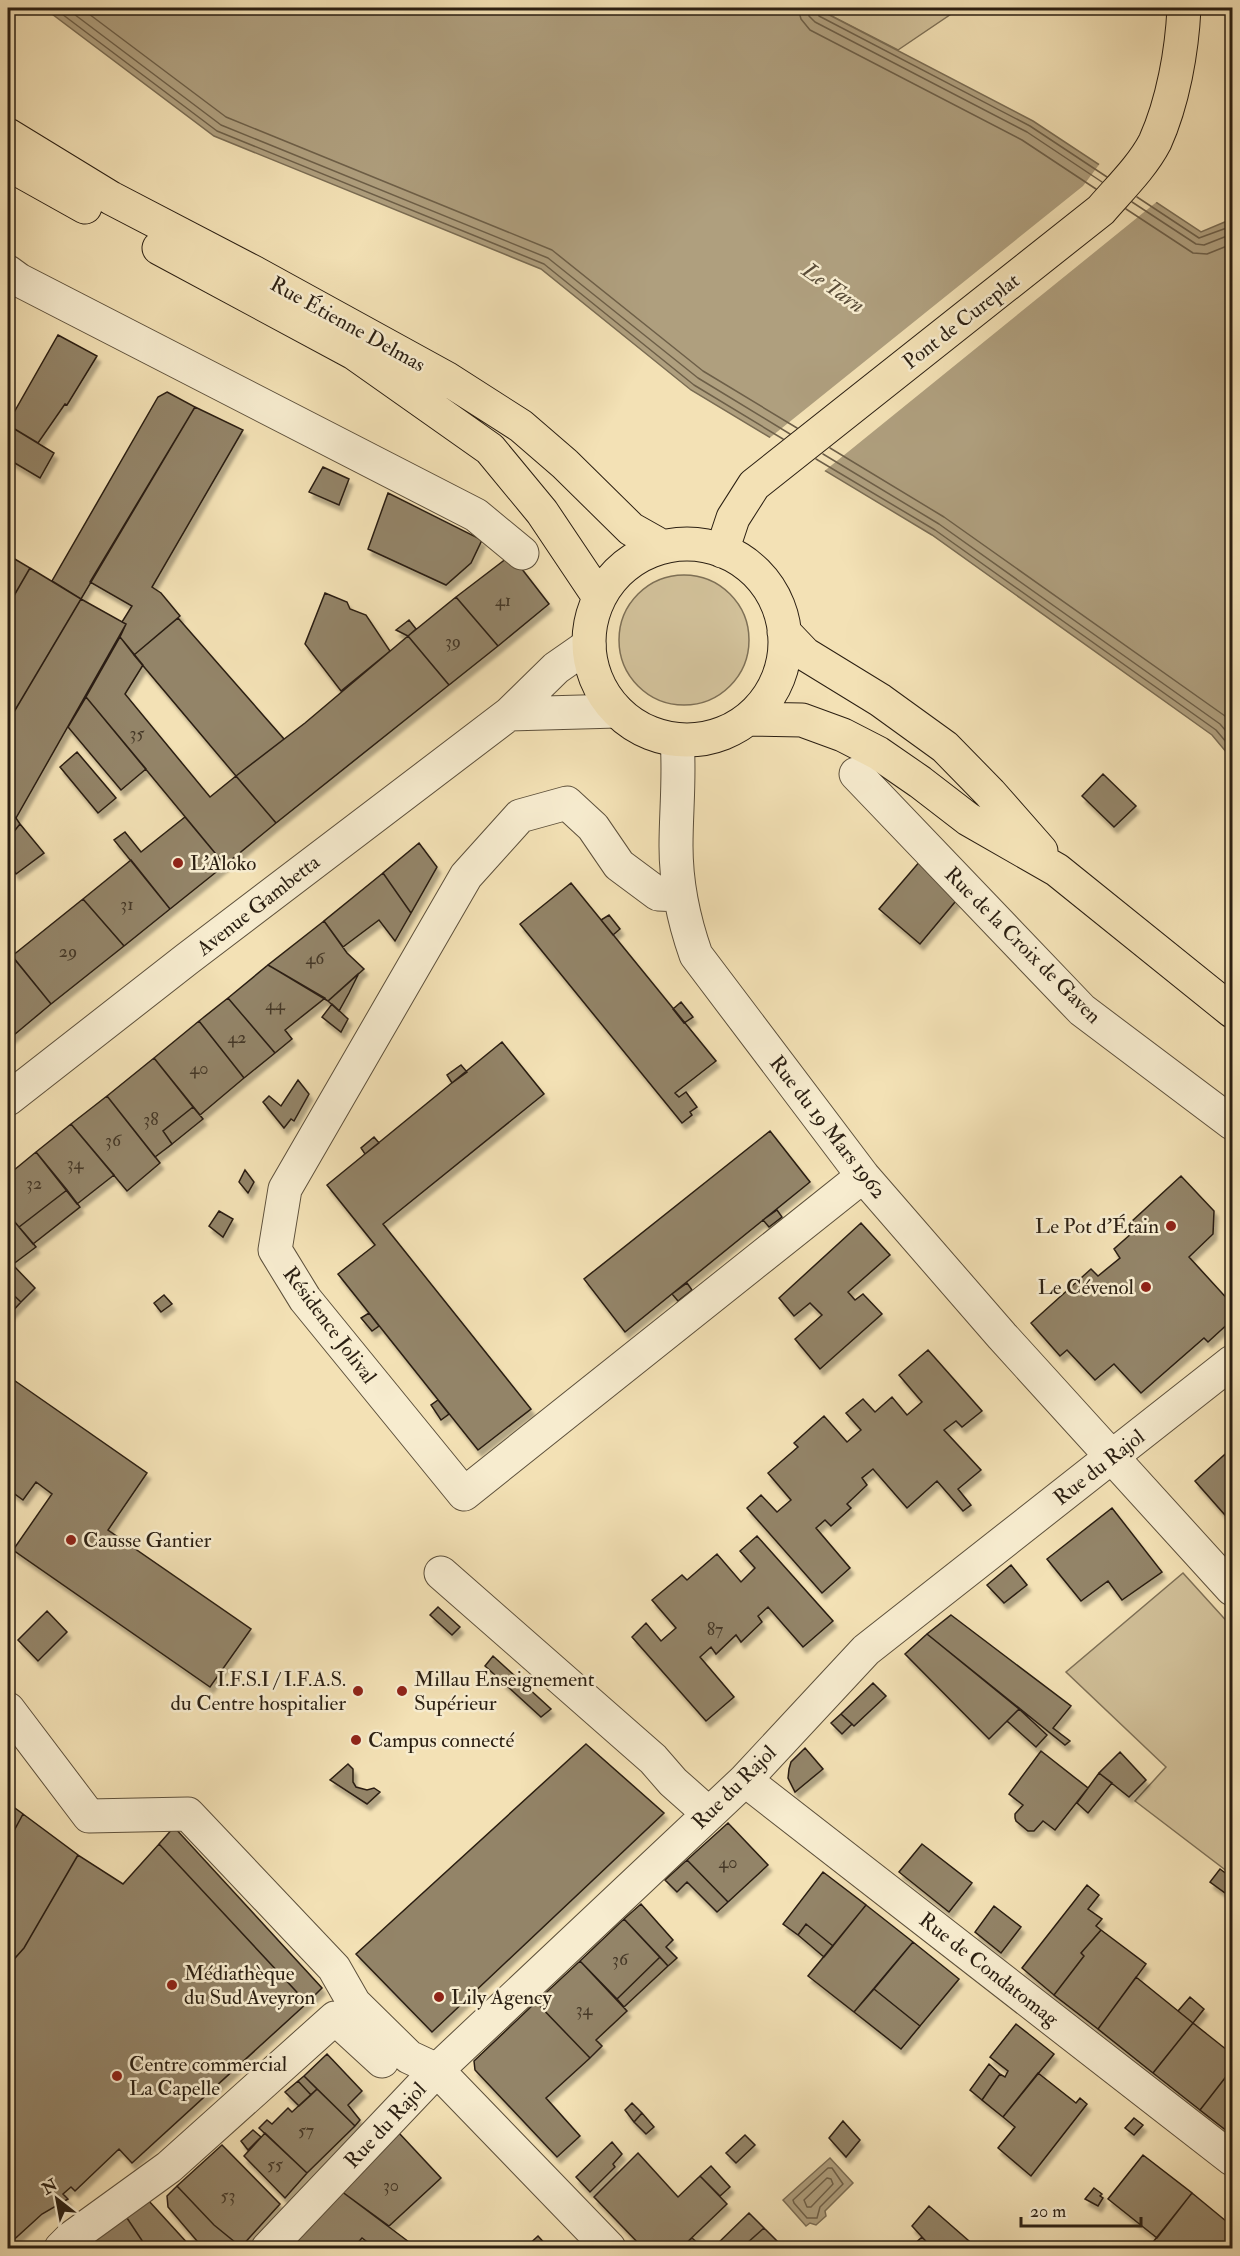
<svg xmlns="http://www.w3.org/2000/svg" width="1240" height="2256" font-family="'IM FELL Double Pica',serif">
<style>
.green{fill:#d1c099;stroke:#7e7056;stroke-width:1.5}
.water{fill:#af9f7e;stroke:#7a6c53;stroke-width:1.5}
.pier{fill:#f3e1b5}
.lines{fill:none;stroke-linecap:round;stroke-linejoin:round}
.shore{stroke:#6d5f48;stroke-width:1.5}
.building{fill:#938467;stroke:#2b1f12;stroke-width:1.5;filter:url(#shadow)}
.minor-casing{stroke:#5d503b;stroke-width:35}
.major-casing{stroke:#2b1f12;stroke-width:35}
.minor{stroke:#f7eccf;stroke-width:33}
.major{stroke:#f3e1b5;stroke-width:33}
.poi-dot{fill:#8f2418;stroke:#f7eccf;stroke-width:2}
.labels{text-anchor:middle;stroke-width:5;stroke-linejoin:round;paint-order:stroke}
.number-label{font-size:18px;fill:#453827}
.street-label{font-size:21px;fill:#2b1f12;stroke:#f7eccf}
.poi-label{font-size:21px;fill:#2b1f12;stroke:#f7eccf;text-anchor:start}
.water-label{font-size:22px;font-style:italic;fill:#594c38;stroke:#f7eccf}
</style>
<defs>
<filter id="shadow"><feDropShadow dx="3.5" dy="6" stdDeviation="1.5" flood-color="#0004"/></filter>
</defs>
<rect width="100%" height="100%" fill="#f3e1b5"/>
<filter id="stains"><feTurbulence type="fractalNoise" baseFrequency=".00333" numOctaves="4"/><feColorMatrix values="0 0 0 0 .2 0 0 0 0 .09 0 0 0 0 .02 0 0 0 .5 -.17"/></filter>
<radialGradient id="worn" r=".72"><stop offset=".6" stop-color="#630" stop-opacity="0"/><stop offset="1" stop-color="#630" stop-opacity=".3"/></radialGradient>
<path class="green" d="M 816,8 L 960,8 L 898,50 Z
M619 640a65 65 0 1 1 130 0a65 65 0 1 1-130 0Z
M 1183,1573 L 1232,1627 L 1232,1875 L 1135,1801 L 1166,1767 L 1066,1672 Z"/>
<path class="water" d="M 44,8 L 816,8 L 1033,121 L 1201,232 L 1232,219 L 1232,759 L 1212,735 L 932,535 L 691,390 L 541,269 L 214,136 Z
M 830,2158 L 853,2183 L 825,2211 L 826,2216 L 816,2225 L 810,2223 L 806,2226 L 783,2200 Z"/>
<path class="pier" d="M 1101,162 L 1159,200 L 822,473 L 767,440 L 1083,186 Z"/>
<g class="lines">
<path class="shore" d="M 54,8 L 217,131 L 544,264 L 694,385 L 783,439
M 66,8 L 221,125 L 548,258 L 698,378 L 790,434
M 81,8 L 226,117 L 552,250 L 703,371 L 797,428
M 798,8 L 801,19 L 810,30 L 1022,140 L 1096,189
M 807,8 L 809,16 L 815,22 L 1027,132 L 1102,182
M 815,8 L 819,16 L 1030,126 L 1107,177
M 1137,197 L 1199,238 L 1232,226
M 1132,202 L 1196,244 L 1204,245 L 1232,234
M 1126,209 L 1193,253 L 1207,254 L 1232,244
M 830,448 L 944,517 L 1225,716 L 1232,724
M 823,454 L 939,524 L 1220,724 L 1232,738
M 816,459 L 935,530 L 1216,730 L 1232,749
M 828,2168 L 832,2168 L 843,2184 L 820,2207 L 817,2218 L 807,2218 L 794,2203 L 793,2200 Z
M 827,2178 L 831,2179 L 833,2184 L 811,2207 L 807,2207 L 804,2200 Z"/>
</g>
<path class="building" d="M 58,335 L 97,356 L 67,405 L 65,404 L 38,443 L 8,425 L 8,423 Z
M 167,392 L 195,407 L 81,599 L 52,581 L 158,397 Z
M 195,407 L 243,430 L 152,587 L 161,593 L 180,616 L 134,655 L 120,637 L 126,624 L 122,622 L 132,606 L 90,582 Z
M 8,425 L 54,453 L 40,478 L 8,459 Z
M 323,467 L 349,479 L 339,505 L 309,492 Z
M 388,493 L 482,540 L 471,563 L 446,585 L 368,549 Z
M 8,555 L 30,568 L 8,606 Z
M 511,555 L 549,604 L 498,646 L 456,597 Z
M 30,568 L 81,599 L 8,722 L 8,606 Z
M 325,593 L 347,602 L 350,609 L 366,615 L 390,651 L 341,691 L 305,644 Z
M 456,597 L 498,646 L 449,685 L 408,636 Z
M 81,599 L 126,624 L 16,818 L 8,813 L 8,722 Z
M 178,618 L 284,739 L 236,776 L 134,655 Z
M 409,620 L 416,629 L 408,636 L 396,630 Z
M 408,636 L 449,685 L 276,823 L 236,776 L 305,723 Z
M 120,637 L 143,665 L 125,694 L 210,797 L 236,776 L 276,823 L 225,865 L 86,697 Z
M 86,697 L 146,769 L 121,790 L 68,727 Z
M 77,752 L 116,798 L 98,813 L 60,767 Z
M 1103,774 L 1136,806 L 1114,827 L 1082,796 Z
M 8,813 L 16,818 L 20,824 L 8,839 Z
M 185,817 L 225,865 L 170,909 L 114,840 L 125,832 L 141,852 Z
M 20,824 L 44,853 L 16,874 L 8,862 L 8,839 Z
M 419,843 L 437,867 L 411,913 L 383,873 Z
M 131,860 L 170,909 L 124,946 L 83,899 Z
M 921,860 L 960,896 L 920,944 L 879,909 Z
M 383,873 L 411,913 L 395,941 L 379,920 L 343,947 L 324,921 Z
M 571,883 L 716,1061 L 675,1093 L 679,1097 L 686,1092 L 697,1107 L 690,1112 L 692,1115 L 682,1123 L 520,924 Z
M 83,899 L 124,946 L 51,1004 L 12,956 Z
M 609,915 L 620,929 L 613,935 L 601,920 Z
M 324,921 L 347,953 L 364,969 L 328,1001 L 268,965 Z
M 13,957 L 51,1004 L 8,1040 L 8,961 Z
M 268,965 L 325,998 L 285,1030 L 292,1039 L 275,1053 L 228,998 Z
M 359,973 L 349,993 L 339,1011 L 328,1001 Z
M 228,998 L 275,1053 L 244,1078 L 199,1021 Z
M 681,1002 L 693,1017 L 684,1023 L 673,1009 Z
M 332,1004 L 348,1019 L 341,1032 L 322,1017 Z
M 199,1021 L 244,1078 L 200,1115 L 154,1058 Z
M 502,1042 L 544,1094 L 383,1224 L 531,1409 L 478,1450 L 338,1274 L 375,1245 L 327,1185 Z
M 154,1058 L 193,1107 L 163,1131 L 172,1144 L 155,1157 L 107,1096 Z
M 461,1065 L 467,1072 L 452,1083 L 447,1075 Z
M 298,1080 L 309,1094 L 294,1121 L 291,1119 L 284,1128 L 263,1102 L 269,1096 L 281,1106 Z
M 107,1096 L 160,1163 L 127,1191 L 71,1124 Z
M 193,1107 L 203,1119 L 172,1144 L 163,1131 Z
M 71,1124 L 114,1175 L 77,1204 L 36,1152 Z
M 770,1131 L 810,1182 L 625,1332 L 584,1279 Z
M 374,1137 L 379,1143 L 365,1154 L 361,1148 Z
M 36,1152 L 67,1190 L 19,1227 L 8,1214 L 8,1175 Z
M 245,1170 L 254,1182 L 248,1193 L 239,1182 Z
M 1181,1176 L 1214,1211 L 1213,1234 L 1189,1257 L 1232,1304 L 1232,1320 L 1208,1342 L 1204,1338 L 1141,1393 L 1114,1364 L 1095,1380 L 1067,1350 L 1060,1356 L 1031,1323 L 1091,1269 L 1098,1276 L 1120,1258 L 1114,1249 L 1132,1233 L 1128,1228 L 1130,1223 Z
M 67,1190 L 80,1207 L 33,1244 L 19,1227 Z
M 777,1210 L 782,1217 L 769,1227 L 763,1220 Z
M 219,1211 L 233,1219 L 223,1237 L 209,1226 Z
M 8,1214 L 36,1247 L 8,1268 Z
M 861,1223 L 890,1255 L 848,1292 L 855,1300 L 863,1294 L 882,1314 L 820,1369 L 795,1339 L 822,1315 L 810,1303 L 794,1316 L 779,1298 Z
M 12,1264 L 35,1288 L 21,1302 L 8,1290 L 8,1268 Z
M 687,1283 L 692,1290 L 678,1301 L 672,1294 Z
M 8,1290 L 21,1302 L 8,1316 Z
M 164,1295 L 172,1304 L 161,1312 L 154,1303 Z
M 369,1313 L 379,1326 L 372,1331 L 361,1318 Z
M 928,1350 L 982,1411 L 962,1427 L 956,1421 L 944,1430 L 981,1470 L 958,1489 L 971,1505 L 963,1511 L 937,1481 L 907,1508 L 873,1469 L 862,1478 L 867,1485 L 847,1504 L 851,1508 L 831,1526 L 825,1520 L 816,1528 L 850,1568 L 822,1593 L 747,1508 L 761,1495 L 777,1512 L 791,1500 L 768,1473 L 798,1447 L 794,1443 L 824,1416 L 847,1442 L 861,1430 L 846,1413 L 863,1399 L 875,1412 L 892,1397 L 907,1415 L 922,1402 L 899,1375 Z
M 8,1376 L 147,1473 L 108,1530 L 251,1629 L 210,1687 L 13,1550 L 52,1494 L 36,1482 L 23,1500 L 8,1489 Z
M 438,1400 L 449,1414 L 441,1420 L 431,1405 Z
M 1232,1448 L 1232,1523 L 1195,1481 Z
M 1112,1508 L 1162,1572 L 1122,1600 L 1108,1581 L 1081,1601 L 1047,1559 Z
M 757,1536 L 833,1621 L 803,1647 L 768,1607 L 758,1616 L 762,1622 L 741,1642 L 736,1635 L 716,1654 L 711,1647 L 700,1657 L 734,1697 L 706,1721 L 632,1637 L 646,1623 L 661,1641 L 676,1628 L 652,1600 L 682,1575 L 687,1580 L 717,1554 L 741,1582 L 755,1568 L 740,1551 Z
M 1011,1565 L 1027,1585 L 1004,1603 L 987,1585 Z
M 438,1607 L 460,1627 L 452,1635 L 430,1615 Z
M 47,1611 L 67,1632 L 38,1661 L 18,1640 Z
M 951,1615 L 1071,1706 L 1053,1728 L 1070,1741 L 1065,1745 L 927,1634 Z
M 927,1634 L 1019,1709 L 989,1739 L 905,1654 Z
M 493,1656 L 551,1709 L 541,1717 L 485,1666 Z
M 873,1683 L 886,1696 L 854,1726 L 841,1714 Z
M 1019,1709 L 1047,1735 L 1036,1747 L 1007,1721 Z
M 841,1714 L 852,1724 L 842,1734 L 831,1723 Z
M 586,1744 L 664,1813 L 432,2032 L 356,1954 Z
M 805,1748 L 823,1769 L 795,1792 L 788,1778 L 789,1769 L 791,1762 Z
M 1041,1751 L 1088,1788 L 1055,1830 L 1043,1821 L 1034,1831 L 1028,1831 L 1016,1821 L 1015,1818 L 1015,1814 L 1023,1805 L 1009,1794 Z
M 1120,1752 L 1146,1780 L 1129,1797 L 1099,1773 Z
M 348,1764 L 353,1769 L 353,1782 L 356,1787 L 367,1790 L 374,1788 L 380,1792 L 367,1804 L 330,1780 Z
M 1099,1773 L 1112,1783 L 1088,1813 L 1077,1803 Z
M 8,1803 L 23,1814 L 8,1842 Z
M 23,1814 L 78,1855 L 24,1948 L 8,1966 L 8,1842 Z
M 728,1823 L 768,1865 L 728,1902 L 687,1860 Z
M 174,1827 L 322,1988 L 307,2003 L 159,1844 Z
M 159,1844 L 307,2003 L 132,2163 L 119,2149 L 75,2191 L 71,2187 L 63,2194 L 68,2199 L 42,2214 L 8,2245 L 8,1966 L 24,1948 L 78,1855 L 123,1884 Z
M 922,1844 L 972,1883 L 949,1912 L 899,1872 Z
M 687,1860 L 728,1902 L 717,1912 L 687,1882 L 677,1892 L 665,1880 Z
M 1220,1869 L 1232,1878 L 1232,1898 L 1210,1882 Z
M 823,1872 L 866,1905 L 833,1946 L 806,1924 L 798,1935 L 783,1924 Z
M 1087,1885 L 1099,1895 L 1088,1909 L 1102,1919 L 1096,1926 L 1101,1930 L 1081,1953 L 1084,1956 L 1054,1995 L 1022,1968 Z
M 641,1904 L 673,1940 L 666,1947 L 677,1958 L 668,1966 L 624,1919 Z
M 866,1905 L 913,1942 L 854,2012 L 808,1976 Z
M 994,1906 L 1021,1927 L 1001,1953 L 975,1932 Z
M 624,1919 L 660,1957 L 617,1999 L 580,1961 Z
M 806,1924 L 833,1946 L 824,1957 L 798,1935 Z
M 1101,1930 L 1146,1964 L 1098,2029 L 1054,1995 L 1084,1956 L 1081,1953 Z
M 913,1942 L 959,1979 L 920,2026 L 874,1989 Z
M 660,1957 L 668,1966 L 624,2007 L 617,1999 Z
M 580,1961 L 627,2011 L 596,2040 L 602,2046 L 590,2058 L 536,2002 Z
M 1136,1977 L 1193,2023 L 1153,2073 L 1098,2029 Z
M 874,1989 L 920,2026 L 901,2049 L 854,2012 Z
M 1190,1997 L 1204,2009 L 1193,2023 L 1178,2011 Z
M 536,2002 L 590,2058 L 546,2098 L 580,2136 L 557,2157 L 475,2070 L 474,2061 Z
M 1193,2023 L 1232,2054 L 1232,2069 L 1200,2110 L 1153,2073 Z
M 1016,2024 L 1054,2054 L 1003,2117 L 982,2100 L 1000,2074 L 1005,2077 L 1008,2071 L 990,2057 Z
M 327,2054 L 362,2091 L 348,2105 L 360,2120 L 355,2126 L 304,2076 Z
M 989,2064 L 1000,2074 L 982,2100 L 970,2090 Z
M 1232,2069 L 1232,2135 L 1200,2110 Z
M 1038,2073 L 1076,2103 L 1080,2098 L 1087,2104 L 1031,2176 L 998,2148 L 1015,2127 L 1003,2117 Z
M 304,2076 L 317,2089 L 311,2095 L 298,2081 Z
M 298,2081 L 311,2095 L 299,2106 L 285,2092 Z
M 317,2089 L 355,2126 L 307,2173 L 259,2128 L 267,2120 L 272,2124 L 288,2108 L 292,2112 Z
M 632,2103 L 642,2113 L 634,2122 L 625,2110 Z
M 642,2113 L 654,2127 L 646,2134 L 634,2122 Z
M 1134,2118 L 1143,2125 L 1134,2135 L 1125,2128 Z
M 843,2121 L 860,2140 L 846,2157 L 829,2138 Z
M 253,2130 L 261,2137 L 248,2150 L 241,2141 Z
M 265,2133 L 307,2173 L 285,2198 L 244,2156 Z
M 399,2133 L 441,2178 L 389,2226 L 341,2191 Z
M 745,2135 L 755,2145 L 736,2163 L 726,2153 Z
M 612,2142 L 622,2154 L 613,2164 L 615,2167 L 590,2192 L 576,2177 Z
M 222,2145 L 280,2204 L 241,2247 L 214,2225 L 177,2186 Z
M 638,2153 L 678,2197 L 700,2176 L 727,2204 L 681,2248 L 643,2248 L 594,2197 Z
M 1143,2155 L 1192,2193 L 1157,2238 L 1108,2199 Z
M 711,2166 L 730,2187 L 720,2196 L 700,2176 Z
M 177,2186 L 214,2225 L 241,2247 L 239,2248 L 203,2248 L 168,2207 L 167,2196 Z
M 1094,2188 L 1102,2194 L 1100,2196 L 1103,2198 L 1098,2206 L 1085,2199 Z
M 341,2191 L 409,2242 L 403,2248 L 375,2248 L 362,2238 L 353,2248 L 286,2248 Z
M 1192,2193 L 1232,2226 L 1231,2248 L 1161,2248 L 1153,2242 Z
M 148,2200 L 190,2246 L 188,2248 L 150,2248 L 143,2242 L 125,2215 Z
M 929,2206 L 977,2248 L 932,2248 L 912,2226 Z
M 749,2213 L 764,2228 L 746,2244 L 750,2248 L 713,2248 Z
M 125,2215 L 143,2242 L 133,2248 L 101,2248 L 92,2238 Z
M 764,2228 L 782,2246 L 779,2248 L 750,2248 L 746,2244 Z
M 538,2236 L 549,2248 L 525,2248 Z
M 922,2237 L 932,2248 L 914,2248 L 912,2246 Z
M 92,2238 L 101,2248 L 87,2248 L 83,2244 Z
M 692,2238 L 703,2248 L 681,2248 Z"/>
<g class="lines">
<g class="minor-casing">
<path id="minor" d="M 8,272 L 19,280 L 476,515 L 522,553
M 509,714 L 617,711
M 677,740 C 680,775 676,811 676,846 C 676,884 684,921 696,955 L 863,1176 L 1002,1336 L 1232,1589
M 856,774 L 1082,1010 L 1232,1123
M 680,895 L 658,894 L 619,865 L 593,827 L 567,803 L 520,816 L 466,876 L 285,1189 L 275,1250 L 305,1299 L 464,1494 L 863,1176
M 8,1099 L 187,959 L 509,714 L 556,668 L 589,645
M 441,1573 L 653,1759 L 673,1782 L 709,1814
M 8,1709 L 89,1816 L 188,1814 L 334,1968 L 354,2003 L 409,2057 L 437,2070 L 609,2248
M 745,1780 L 1232,2159
M 61,2248 L 71,2238 L 169,2167 L 335,2018 L 382,2061
M 268,2248 L 437,2070 L 745,1780 L 866,1650 L 1232,1362"/>
</g>
<g class="major-casing">
<path id="major" d="M 8,135 L 111,198 L 255,273 L 446,378 L 521,426 L 565,464 L 631,529 L 663,547
M 8,164 L 85,207
M 159,248 L 354,353 L 490,449 L 542,512 L 599,597
M589 642a98 98 0 1 1 196 0a98 98 0 1 1-196 0Z
M 722,551 L 733,518 L 754,485 L 1101,210 C 1119,189 1142,167 1155,142 C 1173,102 1182,51 1184,8
M 784,632 L 805,654 L 880,700 L 945,747 L 990,793 L 1041,851
M 748,719 L 802,720 L 843,735 L 878,753 L 920,782 L 968,819 L 1057,870 L 1232,1011"/>
</g>
<use href="#minor" class="minor"/>
<use href="#major" class="major"/>
</g>
<g class="poi-dot">
<circle cx="178" cy="863" r="6"/>
<circle cx="1171" cy="1226" r="6"/>
<circle cx="1146" cy="1287" r="6"/>
<circle cx="71" cy="1540" r="6"/>
<circle cx="358" cy="1691" r="6"/>
<circle cx="402" cy="1691" r="6"/>
<circle cx="356" cy="1740" r="6"/>
<circle cx="172" cy="1985" r="6"/>
<circle cx="439" cy="1997" r="6"/>
<circle cx="117" cy="2076" r="6"/>
</g>
<g class="labels">
<g class="number-label">
<text x="503" y="606">41</text>
<text x="453" y="647">39</text>
<text x="137" y="739">35</text>
<text x="127" y="910">31</text>
<text x="68" y="957">29</text>
<text x="315" y="964">46</text>
<text x="275" y="1010">44</text>
<text x="237" y="1043">42</text>
<text x="199" y="1074">40</text>
<text x="151" y="1125">38</text>
<text x="113" y="1146">36</text>
<text x="75" y="1169">34</text>
<text x="34" y="1189">32</text>
<text x="715" y="1635">87</text>
<text x="728" y="1868">40</text>
<text x="620" y="1965">36</text>
<text x="584" y="2015">34</text>
<text x="306" y="2136">57</text>
<text x="275" y="2170">55</text>
<text x="391" y="2191">30</text>
<text x="228" y="2201">53</text>
</g>
<g class="street-label">
<text transform="translate(961 321) rotate(-38)" y="7">Pont de Cureplat</text>
<text transform="translate(348 324) rotate(29)" y="7">Rue Étienne Delmas</text>
<text transform="translate(258 905) rotate(-38)" y="7">Avenue Gambetta</text>
<text transform="translate(1023 945) rotate(45)" y="7">Rue de la Croix de Gaven</text>
<text transform="translate(828 1127) rotate(52)" y="7">Rue du 19 Mars 1962</text>
<text transform="translate(330 1325) rotate(53)" y="7">Résidence Jolival</text>
<text transform="translate(1099 1467) rotate(-38)" y="7">Rue du Rajol</text>
<text transform="translate(734 1787) rotate(-45)" y="7">Rue du Rajol</text>
<text transform="translate(989 1969) rotate(38)" y="7">Rue de Condatomag</text>
<text transform="translate(385 2125) rotate(-47)" y="7">Rue du Rajol</text>
</g>
<g class="poi-label">
<text x="190" y="870">L'Aloko</text>
<text x="1159" y="1233" text-anchor="end">Le Pot d'Étain</text>
<text x="1134" y="1294" text-anchor="end">Le Cévenol</text>
<text x="83" y="1547">Causse Gantier</text>
<text x="346" y="1686" text-anchor="end">I.F.S.I / I.F.A.S.<tspan x="346" dy="24">du Centre hospitalier</tspan></text>
<text x="414" y="1686">Millau Enseignement<tspan x="414" dy="24">Supérieur</tspan></text>
<text x="368" y="1747">Campus connecté</text>
<text x="184" y="1980">Médiathèque<tspan x="184" dy="24">du Sud Aveyron</tspan></text>
<text x="451" y="2004">Lily Agency</text>
<text x="129" y="2071">Centre commercial<tspan x="129" dy="24">La Capelle</tspan></text>
</g>
<g class="water-label">
<text transform="translate(834 287) rotate(35)" y="8">Le Tarn</text>
</g>
</g>
<rect width="1240" height="2256" fill="none" stroke="#f3e1b5" stroke-width="30"/>
<rect x="9" y="9" width="1222" height="2238" fill="none" stroke="#2b1f12" stroke-width="3"/>
<rect x="15" y="15" width="1210" height="2226" fill="none" stroke="#2b1f12" stroke-width="1.5"/>
<g transform="translate(57 2199) rotate(329)" stroke="#f7eccf" stroke-width="4.5" paint-order="stroke">
<path d="M0-4.5L10 22L0 15L-10 22Z" fill="#2b1f12"/>
<text y="-9" font-size="16" font-weight="bold" text-anchor="middle" fill="#2b1f12">N</text>
</g>
<path d="M1021 2217v9h120v-9" fill="none" stroke="#2b1f12" stroke-width="3"/>
<text x="1030" y="2217" font-size="18" fill="#2b1f12" stroke="#f7eccf" stroke-width="4.5" paint-order="stroke">20 m</text>
<rect width="100%" height="100%" filter="url(#stains)"/>
<rect width="100%" height="100%" fill="url(#worn)"/>
</svg>
